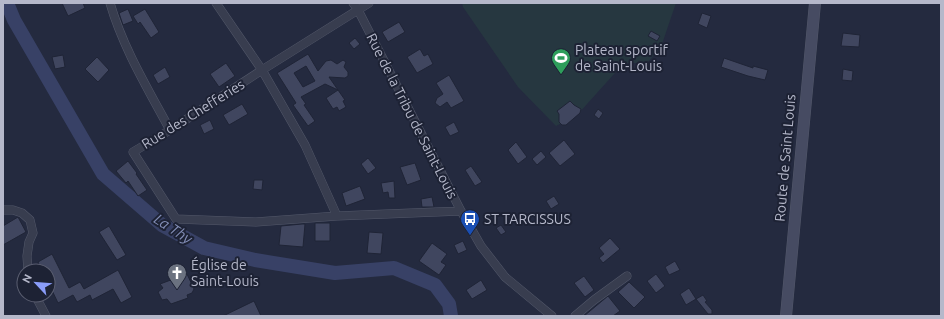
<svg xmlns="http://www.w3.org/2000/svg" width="944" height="319" font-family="Ubuntu,sans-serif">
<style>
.green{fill:#263740}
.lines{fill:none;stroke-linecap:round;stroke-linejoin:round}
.river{stroke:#384166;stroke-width:14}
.building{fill:#40465f;stroke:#1f2436;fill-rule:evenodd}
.street-casing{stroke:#53586a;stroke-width:9}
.secondary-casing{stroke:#53586a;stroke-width:12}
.street{stroke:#383d4f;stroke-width:8}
.secondary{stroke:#464b62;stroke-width:11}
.labels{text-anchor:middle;stroke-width:4;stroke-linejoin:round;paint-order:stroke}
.poi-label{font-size:14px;fill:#b5b8ca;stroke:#1d2234;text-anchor:start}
.street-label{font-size:14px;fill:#b5b8ca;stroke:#1d2234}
.water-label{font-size:15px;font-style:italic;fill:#838eb6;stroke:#1d2234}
</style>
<rect width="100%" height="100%" fill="#242a3f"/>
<path class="green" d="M 462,3 L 676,3 L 661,47 L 647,63 L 624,63 L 578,114 L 556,126 L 518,87 L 463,7 Z"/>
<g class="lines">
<path class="river" d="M 7,3 L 14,20 L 103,174 L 162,225 L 204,248 L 255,260 L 335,273 L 394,268 L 435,285 L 449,304 L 451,316"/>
</g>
<path class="building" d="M 62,3 L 83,3 L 85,8 L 68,16 Z
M 128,9 L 133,21 L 123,25 L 119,13 Z
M 145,9 L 159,32 L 151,38 L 140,22 L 138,24 L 133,16 Z
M 702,13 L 711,16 L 707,28 L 698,24 Z
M 399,22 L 405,32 L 388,42 L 382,32 Z
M 651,31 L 660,36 L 657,41 L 648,36 Z
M 843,33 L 860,35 L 859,47 L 841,46 Z
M 355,38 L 360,44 L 354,49 L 349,43 Z
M 420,49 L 424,56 L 428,54 L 433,64 L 417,73 L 407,57 Z
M 308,54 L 318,71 L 326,61 L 331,60 L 337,64 L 343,60 L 346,62 L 344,67 L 348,72 L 348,76 L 345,78 L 329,77 L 338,90 L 325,84 L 301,97 L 306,104 L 304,105 L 315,121 L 308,126 L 293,105 L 296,103 L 277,73 ZM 306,66 L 315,81 L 303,87 L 294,73 Z
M 63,55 L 65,67 L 55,69 L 52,57 Z
M 97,57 L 109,70 L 98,82 L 85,69 Z
M 724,58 L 753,68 L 753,66 L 768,70 L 765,80 L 748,76 L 721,67 Z
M 226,63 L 235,76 L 219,87 L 210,74 Z
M 165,67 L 170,77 L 158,84 L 153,75 Z
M 843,69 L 853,71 L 852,81 L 842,80 Z
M 449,75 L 464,101 L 451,108 L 447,102 L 440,107 L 435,103 L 437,98 L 443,94 L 436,83 Z
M 338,90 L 345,100 L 343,101 L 346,107 L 339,111 L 337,107 L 333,109 L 326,98 Z
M 570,101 L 574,105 L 581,109 L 580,113 L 566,125 L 562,125 L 559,122 L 559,114 L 557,111 Z
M 242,104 L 248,114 L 229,125 L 223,115 Z
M 598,109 L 603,113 L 599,119 L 594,115 Z
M 210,120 L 214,129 L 204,134 L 200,125 Z
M 454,122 L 459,132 L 450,136 L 445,127 Z
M 564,140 L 575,154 L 560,166 L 549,153 Z
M 516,142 L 527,157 L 518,164 L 508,150 Z
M 541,151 L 546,157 L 537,165 L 532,159 Z
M 368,158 L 376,168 L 368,174 L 361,164 Z
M 128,161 L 137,173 L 136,174 L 147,190 L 138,196 L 128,181 L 126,183 L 116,171 Z
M 415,163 L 421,180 L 407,185 L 400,167 Z
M 471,166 L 482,182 L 475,186 L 465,170 Z
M 254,180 L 263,180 L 262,190 L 253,189 Z
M 394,181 L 395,198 L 389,198 L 388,192 L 383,193 L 381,183 Z
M 360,186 L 365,199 L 346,206 L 342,193 Z
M 554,196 L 559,204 L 551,209 L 546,201 Z
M 432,197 L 434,207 L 422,207 L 421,199 Z
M 18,217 L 26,232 L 3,245 L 3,226 Z
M 315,223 L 330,223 L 330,241 L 315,241 Z
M 302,224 L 305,224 L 303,247 L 279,245 L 281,226 Z
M 501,225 L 506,232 L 501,235 L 496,228 Z
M 109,226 L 126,255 L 117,260 L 99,232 Z
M 369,232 L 383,233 L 381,254 L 367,253 Z
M 610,238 L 620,249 L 603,263 L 599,258 L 604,254 L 599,248 Z
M 463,241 L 467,250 L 458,254 L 454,245 Z
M 432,243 L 447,254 L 441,262 L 446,265 L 439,275 L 419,261 Z
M 52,254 L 69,288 L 80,282 L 84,289 L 118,270 L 132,297 L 121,303 L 113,289 L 92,300 L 90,295 L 77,302 L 73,295 L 58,303 L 48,282 L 48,271 L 42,271 L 38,262 Z
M 675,261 L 680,270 L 669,275 L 665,267 Z
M 187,274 L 194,289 L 192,293 L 187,295 L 188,298 L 171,304 L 167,299 L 162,300 L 158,292 L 163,288 L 160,284 Z
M 656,274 L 665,286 L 656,293 L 647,281 Z
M 584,276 L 594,290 L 585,297 L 574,283 Z
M 481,280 L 487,290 L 472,299 L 466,290 Z
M 629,282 L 645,297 L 634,308 L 618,292 Z
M 689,288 L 696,299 L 703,295 L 707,301 L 705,302 L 712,310 L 712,314 L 708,314 L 696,299 L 686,305 L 680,294 Z
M 608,296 L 620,311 L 613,316 L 584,316 Z
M 254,301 L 261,316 L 223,316 Z"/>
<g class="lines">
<g class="street-casing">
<path id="street" d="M 110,3 C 123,48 148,89 170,130
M 216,3 L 262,70 L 305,145 L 337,216
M 353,3 L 358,10 L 461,211 L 481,246 L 505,277 L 552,316
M 369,3 L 262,70 L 170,130 L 133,152 L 176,219 L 256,222 L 337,216 L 461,211
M 3,210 L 13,210 L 22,213 L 30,220 L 33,233 L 29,242 L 27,256 L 28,271
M 35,295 L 46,316
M 575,316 L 594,300 L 627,276"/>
</g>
<g class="secondary-casing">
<path id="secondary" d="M 786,316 L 815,3"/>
</g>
<use href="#street" class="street"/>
<use href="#secondary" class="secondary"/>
</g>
<defs>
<g id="stadium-pin" transform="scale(1)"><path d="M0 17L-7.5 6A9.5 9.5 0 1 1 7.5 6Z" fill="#2e9e5b" stroke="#1d2234"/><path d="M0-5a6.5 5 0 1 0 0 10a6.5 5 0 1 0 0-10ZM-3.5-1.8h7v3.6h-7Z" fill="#fff"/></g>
<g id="bus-pin" transform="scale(1)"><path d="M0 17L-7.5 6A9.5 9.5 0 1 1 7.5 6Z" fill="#1a4fb4" stroke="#1d2234"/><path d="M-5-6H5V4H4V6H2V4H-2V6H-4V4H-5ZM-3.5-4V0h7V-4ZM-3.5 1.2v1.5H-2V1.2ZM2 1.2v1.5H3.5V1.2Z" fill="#fff"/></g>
<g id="church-pin" transform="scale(1)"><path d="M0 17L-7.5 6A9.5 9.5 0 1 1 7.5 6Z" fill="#6b7280" stroke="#1d2234"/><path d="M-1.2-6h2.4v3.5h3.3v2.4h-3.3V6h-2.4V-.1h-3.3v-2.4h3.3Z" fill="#fff"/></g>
</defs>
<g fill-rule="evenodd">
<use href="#stadium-pin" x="561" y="58"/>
<use href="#bus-pin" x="470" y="219"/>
<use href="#church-pin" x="177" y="273"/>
</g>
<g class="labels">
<g class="poi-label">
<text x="575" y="55">Plateau sportif<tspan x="575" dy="16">de Saint-Louis</tspan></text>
<text x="484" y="224">ST TARCISSUS</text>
<text x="191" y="270">Église de<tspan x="191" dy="16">Saint-Louis</tspan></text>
</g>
<g class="street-label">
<text transform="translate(193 114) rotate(-32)" y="5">Rue des Chefferies</text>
<text transform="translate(412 116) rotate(63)" y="5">Rue de la Tribu de Saint-Louis</text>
<text transform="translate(785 158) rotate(-85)" y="5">Route de Saint Louis</text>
</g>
<g class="water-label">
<text transform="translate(173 229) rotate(33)" y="5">La Thy</text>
</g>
</g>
<rect width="944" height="319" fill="none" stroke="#b5b8ca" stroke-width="8"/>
<g transform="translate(36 283) rotate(296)"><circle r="19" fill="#1d2234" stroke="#5a5e70"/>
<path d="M0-3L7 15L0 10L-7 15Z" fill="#8a9df9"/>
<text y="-6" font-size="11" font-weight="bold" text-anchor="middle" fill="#b5b8ca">N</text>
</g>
</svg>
